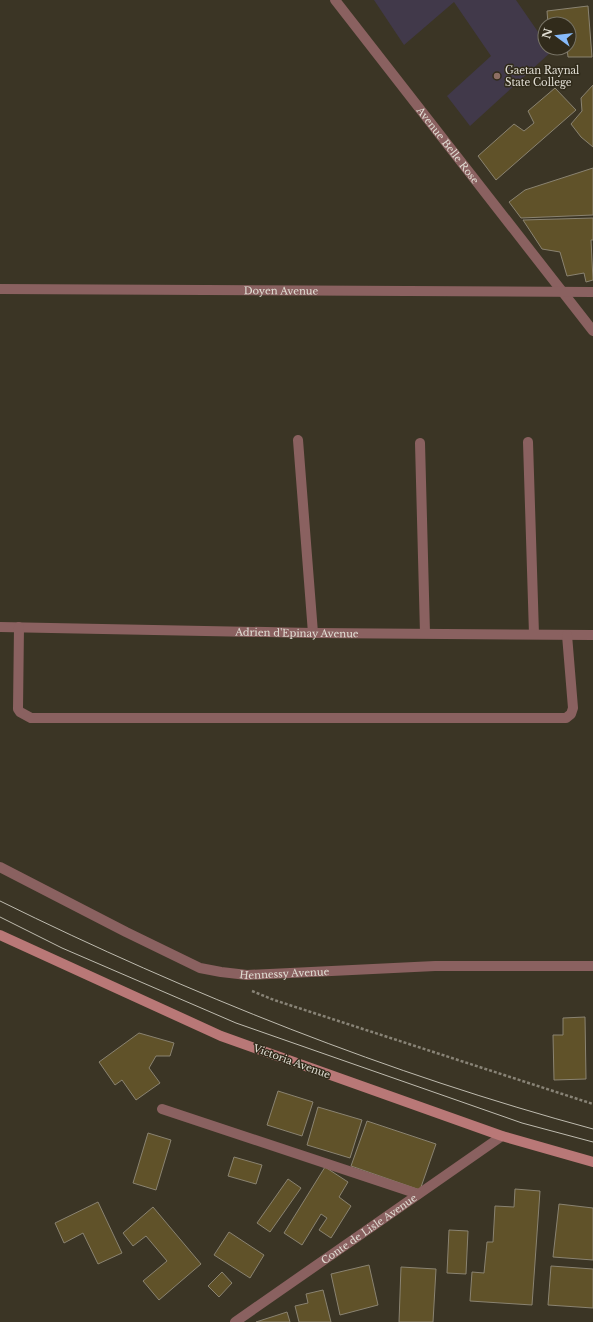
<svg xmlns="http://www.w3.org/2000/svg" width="593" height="1322" font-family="'Libre Baskerville',serif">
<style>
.education{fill:#41394a}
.building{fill:#605229;stroke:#8a8371}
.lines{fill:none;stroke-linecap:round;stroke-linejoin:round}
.path{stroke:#888376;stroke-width:2.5;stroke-dasharray:3 2;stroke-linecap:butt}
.minor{stroke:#8a6160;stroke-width:10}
.secondary{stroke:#b97877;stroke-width:10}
.tram{stroke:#bebbaf;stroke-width:1}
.education-dot{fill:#8d6e63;stroke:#312b1b;stroke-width:1.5}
.labels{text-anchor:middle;stroke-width:3;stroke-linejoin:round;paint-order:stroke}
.poi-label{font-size:10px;fill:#e1ded4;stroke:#312b1b;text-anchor:start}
.street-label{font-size:10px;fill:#e1ded4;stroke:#312b1b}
</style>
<rect width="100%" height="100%" fill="#3b3525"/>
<path class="education" d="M 374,0 L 516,0 L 545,42 L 545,48 L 550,48 L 552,51 L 470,126 L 447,96 L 491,56 L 454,2 L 404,45 Z"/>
<path class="building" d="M 588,6 L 592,57 L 568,57 L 567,48 L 569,48 L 569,24 L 548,24 L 547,11 Z
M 593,85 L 593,147 L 581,137 L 571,124 L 582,111 L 581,98 Z
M 555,88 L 576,110 L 496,180 L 478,156 L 514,124 L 524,131 L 534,123 L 528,111 Z
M 593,168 L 593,215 L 521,218 L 509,202 L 525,190 Z
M 593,218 L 593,240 L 591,240 L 593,280 L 586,282 L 584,273 L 567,276 L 560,252 L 542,249 L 523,220 Z
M 585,1017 L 586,1079 L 554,1080 L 553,1035 L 563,1035 L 563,1018 Z
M 139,1033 L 174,1043 L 170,1056 L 156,1056 L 149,1068 L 160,1083 L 136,1100 L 122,1080 L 115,1085 L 99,1062 Z
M 278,1091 L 313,1102 L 302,1136 L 267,1125 Z
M 318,1107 L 362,1120 L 350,1158 L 307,1145 Z
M 367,1121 L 436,1144 L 420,1190 L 351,1166 Z
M 148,1133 L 171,1140 L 156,1190 L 133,1183 Z
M 234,1157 L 262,1165 L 256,1184 L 228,1176 Z
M 325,1167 L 348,1182 L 339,1197 L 351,1206 L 331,1238 L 319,1230 L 327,1218 L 321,1214 L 302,1245 L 284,1233 Z
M 288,1179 L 301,1188 L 270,1232 L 257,1223 Z
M 515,1189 L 540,1191 L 532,1305 L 470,1301 L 472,1272 L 484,1273 L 487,1242 L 493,1242 L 495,1206 L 514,1207 Z
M 98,1202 L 122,1253 L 98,1264 L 83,1233 L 64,1243 L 55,1223 Z
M 559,1204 L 593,1208 L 593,1260 L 553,1257 Z
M 153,1207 L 201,1264 L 159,1300 L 143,1281 L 167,1261 L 146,1236 L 133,1246 L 123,1233 Z
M 449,1230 L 468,1231 L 466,1274 L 447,1273 Z
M 229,1232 L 264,1255 L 250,1278 L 214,1255 Z
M 369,1265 L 378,1305 L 340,1315 L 331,1274 Z
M 551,1266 L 593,1269 L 593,1308 L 548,1305 Z
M 401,1267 L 436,1269 L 433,1322 L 399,1322 Z
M 222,1272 L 232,1283 L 219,1297 L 208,1286 Z
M 323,1290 L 331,1322 L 299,1322 L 295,1306 L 308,1303 L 306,1294 Z
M 287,1312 L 290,1322 L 256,1322 Z"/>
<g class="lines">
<path class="path" d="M 252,991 L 274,1000 L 593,1104"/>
<g class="minor">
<path id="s1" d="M 335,0 L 593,331"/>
<path id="s2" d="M 0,289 L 593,292"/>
<path d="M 298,440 L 313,633"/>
<path d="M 528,442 L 534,634"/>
<path d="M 420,443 L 425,633"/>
<path id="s3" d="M 0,627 L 313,633 L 593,635"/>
<path d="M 19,627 L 18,709 L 20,712 L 31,718 L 566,718 L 571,714 L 573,708 L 567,635"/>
<path id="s4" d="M 0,867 L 126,932 L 200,968 L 221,972 L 247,975 L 435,966 L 593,966"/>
<path d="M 162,1109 L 418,1194"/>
<path id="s5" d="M 235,1322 L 502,1136"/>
</g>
<path class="secondary" d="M 0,935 L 221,1036 L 502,1136 L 593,1162"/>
<path class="tram" d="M 0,901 C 189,994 389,1074 593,1129
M 0,917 L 62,948 L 236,1023 L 522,1123 L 593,1142"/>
</g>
<circle class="education-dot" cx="497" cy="76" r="4"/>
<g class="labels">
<g class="poi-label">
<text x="505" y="74">Gaetan Raynal<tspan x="505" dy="12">State College</tspan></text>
</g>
<g class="street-label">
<text dy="4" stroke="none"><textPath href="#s1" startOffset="184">Avenue Belle Rose</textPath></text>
<text dy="4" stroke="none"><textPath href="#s2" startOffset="281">Doyen Avenue</textPath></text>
<text dy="4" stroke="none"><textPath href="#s3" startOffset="297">Adrien d'Epinay Avenue</textPath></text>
<text dy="4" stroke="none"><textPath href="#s4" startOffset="309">Hennessy Avenue</textPath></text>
<text transform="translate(292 1061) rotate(20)" y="4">Victoria Avenue</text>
<text dy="4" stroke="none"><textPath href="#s5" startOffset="163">Conte de Lisle Avenue</textPath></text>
</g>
</g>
<g transform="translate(557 36) rotate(285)"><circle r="19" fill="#312b1b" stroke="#777365"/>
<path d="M0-3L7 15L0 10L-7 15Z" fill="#87bbfb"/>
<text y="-6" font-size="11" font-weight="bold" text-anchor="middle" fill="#e1ded4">N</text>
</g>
</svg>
